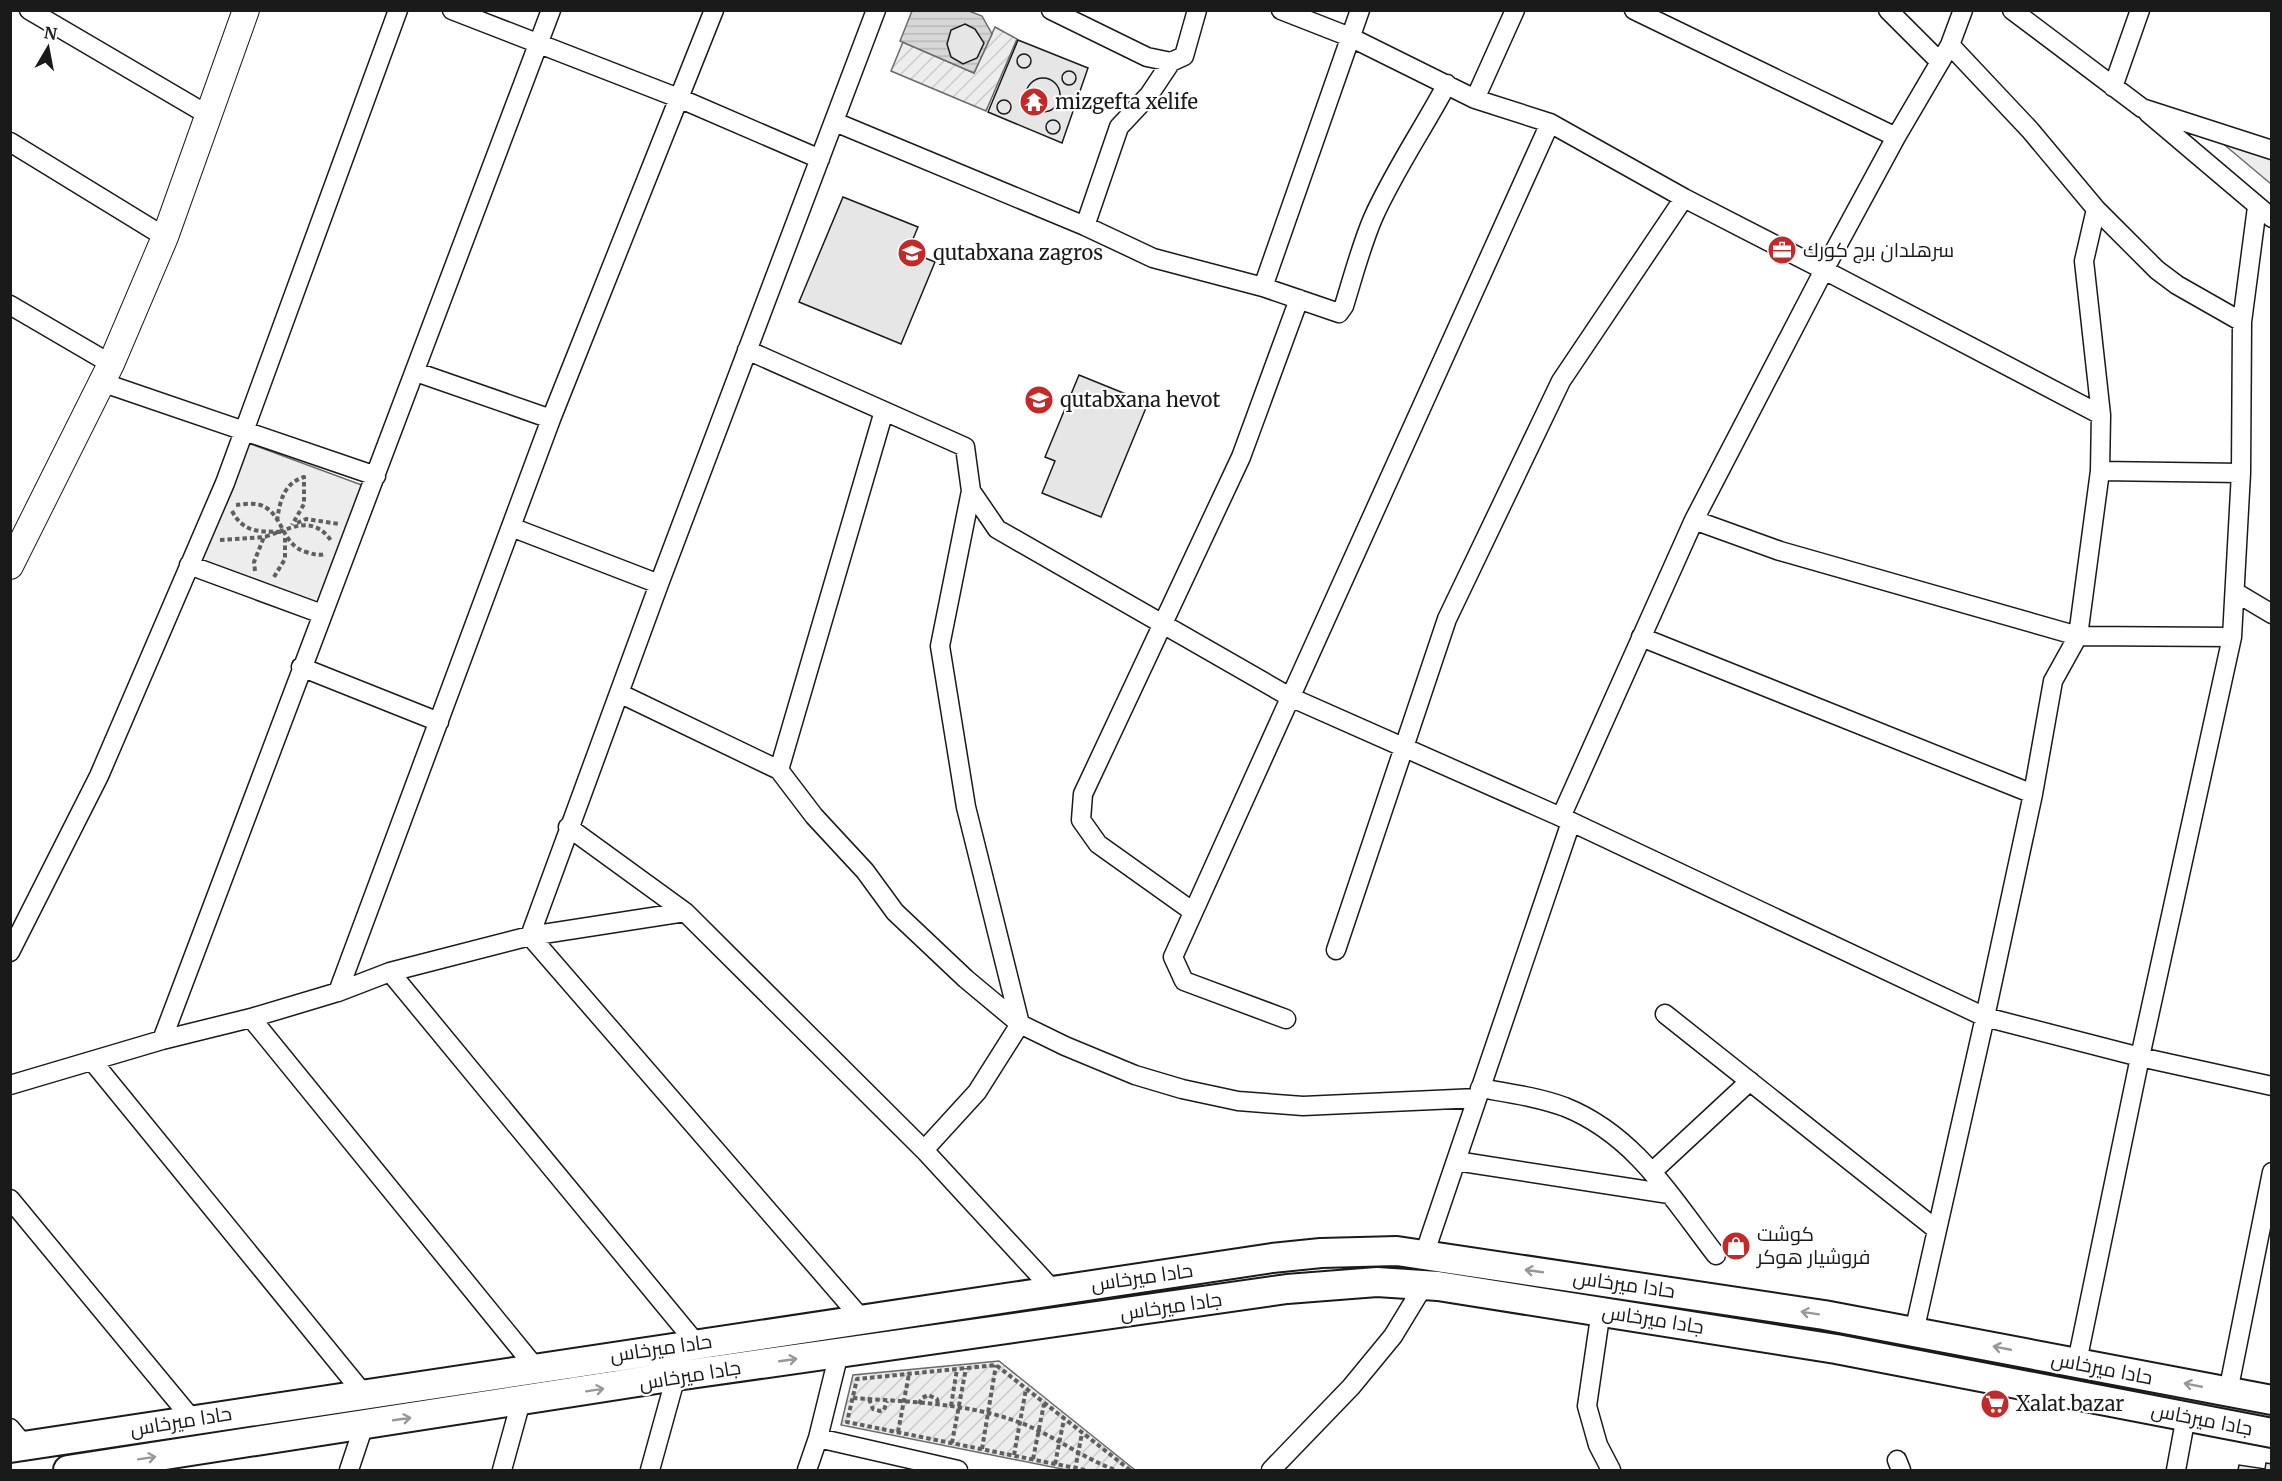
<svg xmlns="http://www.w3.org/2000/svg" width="2282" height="1481" font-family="Merriweather,Cairo,serif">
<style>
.built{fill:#ededed;stroke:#6a6a6a;stroke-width:1.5}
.garden{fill:url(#garden-furrows);stroke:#6a6a6a;stroke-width:1.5}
.water{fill:url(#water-rules);stroke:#6a6a6a;stroke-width:1.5}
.building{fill:#e6e6e6;stroke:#1a1a1a;stroke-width:1.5}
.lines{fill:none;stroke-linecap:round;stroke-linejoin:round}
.street-casing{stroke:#1a1a1a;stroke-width:21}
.secondary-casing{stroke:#1a1a1a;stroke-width:28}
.primary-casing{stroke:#1a1a1a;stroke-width:32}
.path{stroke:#5f5f5f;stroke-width:4;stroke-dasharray:4.5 3;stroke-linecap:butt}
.street{stroke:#fff;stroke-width:18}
.secondary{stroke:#fff;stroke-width:26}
.primary{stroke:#fff;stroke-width:28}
.oneway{stroke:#989898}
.labels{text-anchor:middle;stroke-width:4.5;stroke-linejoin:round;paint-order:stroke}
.poi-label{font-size:20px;fill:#1a1a1a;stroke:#fff;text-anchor:start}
.street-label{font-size:20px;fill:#1a1a1a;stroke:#fff}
</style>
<defs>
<pattern id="garden-furrows" width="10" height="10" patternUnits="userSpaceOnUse" patternTransform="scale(1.5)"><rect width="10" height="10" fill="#ededed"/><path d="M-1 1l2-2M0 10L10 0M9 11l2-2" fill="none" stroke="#cbcbcb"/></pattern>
<pattern id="water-rules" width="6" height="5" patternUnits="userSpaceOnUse" patternTransform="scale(1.5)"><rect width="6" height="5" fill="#d7d7d7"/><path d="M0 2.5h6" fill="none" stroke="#b8b8b8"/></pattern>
</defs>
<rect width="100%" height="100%" fill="#fff"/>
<path class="built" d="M 2221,142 L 2271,159 L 2271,184 Z
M 248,443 L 367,487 L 314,614 L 199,565 Z"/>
<path class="garden" d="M 995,27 L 1017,39 L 986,111 L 891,71 L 903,42 L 974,73 Z
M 999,1361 L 1135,1470 L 1067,1470 L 841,1425 L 853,1375 Z"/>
<path class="water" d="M 912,11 L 969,11 L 982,16 L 992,34 L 974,73 L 900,41 Z"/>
<path class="building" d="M 965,24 L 975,29 L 984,43 L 977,58 L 963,64 L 951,57 L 947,44 L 951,30 Z
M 1018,40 L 1088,68 L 1062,143 L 988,112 Z
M1017 61a7 7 0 1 1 14 0a7 7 0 1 1-14 0Z
M1062 78a7 7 0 1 1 14 0a7 7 0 1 1-14 0Z
M1026 95a17 17 0 1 1 34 0a17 17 0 1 1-34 0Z
M997 107a7 7 0 1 1 14 0a7 7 0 1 1-14 0Z
M1046 127a7 7 0 1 1 14 0a7 7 0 1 1-14 0Z
M 843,197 L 918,227 L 908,251 L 935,262 L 901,344 L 799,302 Z
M 1079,375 L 1148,403 L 1101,517 L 1042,493 L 1055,461 L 1045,457 Z
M 2266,1463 L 2272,1464 L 2272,1470 L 2238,1470 L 2239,1465 L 2265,1469 Z"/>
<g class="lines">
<g class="street-casing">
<path id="street" d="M 29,10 L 208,115
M 452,10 L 681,99 L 820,159
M 1051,10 L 1147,57 L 1171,62 L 1184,56 L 1197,10
M 1281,10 L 1350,37 L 1475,99 L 1550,123 L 1684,198 L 1824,270 L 1694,520 L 1561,817
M 1634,10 L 1896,137
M 1888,10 L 1940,62
M 1963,10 L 1950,45 L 1896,137 L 1824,270 L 2101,415
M 2012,10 L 2142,108 L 2272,150
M 1950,45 L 2030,130 L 2096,209
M 2113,87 L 2140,10
M 1475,99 L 1515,10
M 2148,113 L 2272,218
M 835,122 L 1085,226 L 1153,258 L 1263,287 L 1339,313 L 1344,306 C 1353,277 1361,246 1373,218 C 1394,171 1423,129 1447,84
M 10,142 L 165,237
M 1085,226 L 1119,127 L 1149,95 L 1171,62
M 1263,287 L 1360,10
M 10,305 L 111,364
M 747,350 L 965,447 L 971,491 L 997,529 L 1290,697 L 1561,817 L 1985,1017 L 2140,1057 L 2272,1086
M 416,372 L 551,419
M 101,382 L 376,476
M 2100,471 L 2241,473
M 1694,520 L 1780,551 L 2078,636 L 2232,637
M 511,527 L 659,584
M 189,565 L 322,614
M 2235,592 L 2272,614
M 1641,637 L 2033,794
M 301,667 L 439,722
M 621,694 L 779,770 L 814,816 L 865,871 L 895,912 L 966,979 L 1020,1024 L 1065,1046 L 1135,1075 L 1182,1089 L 1238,1101 L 1303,1106 L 1477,1098
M 779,770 L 884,411
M 568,827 L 685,912
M 1192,911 L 1098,844 L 1081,820 L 1083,794 L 1241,457 L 1299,299
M 1336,950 L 1447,619 L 1561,381 L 1684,198
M 10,952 L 99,776 L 225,483 L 398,10
M 390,972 L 696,1343
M 338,992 L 551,419 L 714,10
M 1665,1014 L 1937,1230
M 251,1018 L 535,1367
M 1286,1019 L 1184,981 L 1173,957 L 1550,123
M 162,1040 L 551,10
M 93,1062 L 363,1393
M 10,1085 L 162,1040 L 251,1018 L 338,992 L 390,972 L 530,936 L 685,912 L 924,1150 L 1053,1290
M 1480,1088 C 1508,1093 1538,1097 1565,1107 C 1635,1135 1672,1198 1716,1255
M 924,1150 L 977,1092 L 1020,1024 L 966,807 L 940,646 L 971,491
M 1456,1161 L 1669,1194
M 1653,1171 L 1750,1081
M 10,1199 L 192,1419
M 1424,1255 L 1571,822
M 1601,1310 L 1587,1406 L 1598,1445 L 1611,1470
M 861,1318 L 530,936 L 659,584 L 876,10
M 1914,1332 L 1985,1017 L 2033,794 L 2053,681 L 2078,636 L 2100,471 L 2101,415 L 2084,261 L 2096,209 L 2157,270 L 2177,285 L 2242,322
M 2077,1362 L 2140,1057 L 2232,637 L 2241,473 L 2242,322 L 2257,207
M 2228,1392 L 2272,1172
M 10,1428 L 25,1446
M 818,1438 L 958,1470
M 1897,1460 L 1901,1470
M 349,1470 L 364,1425
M 502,1470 L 521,1401
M 650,1470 L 676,1376
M 807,1470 L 818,1438 L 839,1353
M 1271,1470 L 1351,1387 L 1393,1336 L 1424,1285
M 2176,1470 L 2186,1416"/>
</g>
<g class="secondary-casing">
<path id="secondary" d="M 10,566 L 111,364 L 165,237 L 246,10"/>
</g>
<g class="primary-casing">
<path id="primary" d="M 10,1448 L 1272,1258 L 1321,1253 L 1397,1251 L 1824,1315 L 2272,1400
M 68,1470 L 676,1376 L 1287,1289 L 1377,1282 L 1438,1286 L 1836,1349 L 2272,1433"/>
</g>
<path class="path" d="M 236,505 C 245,504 257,502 265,507 C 284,518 282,545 306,552 C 313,554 318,556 325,554
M 232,511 C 244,534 260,531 282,532
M 277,521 C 280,501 283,484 304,477 L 304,504 L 292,525
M 297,523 L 306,519 L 339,524
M 220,540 L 266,537
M 255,571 L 254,562 L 264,537 C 289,530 312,512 332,542
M 274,577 L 285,559 L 285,537
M 853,1398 C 912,1402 978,1403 1033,1428 C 1061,1441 1086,1459 1115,1470
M 869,1399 L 873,1409 L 880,1411 L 884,1410 L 887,1401
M 919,1404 L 922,1398 L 928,1395 L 937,1399 L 938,1405
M 951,1406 L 957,1369
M 898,1432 L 909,1374
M 952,1443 L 966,1368
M 982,1449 L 996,1365
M 1014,1455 L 1026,1389
M 1033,1459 L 1044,1404
M 1055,1464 L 1064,1419
M 1075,1470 L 1082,1433
M 1085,1470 L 847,1422 L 857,1379 L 996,1365 L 1130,1470"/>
<use href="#street" class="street"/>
<use href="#secondary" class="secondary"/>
<use href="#primary" class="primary"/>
</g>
<defs><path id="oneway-shaft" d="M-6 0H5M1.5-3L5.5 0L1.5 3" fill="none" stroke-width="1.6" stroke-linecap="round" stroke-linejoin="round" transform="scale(1.5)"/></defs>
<g class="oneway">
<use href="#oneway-shaft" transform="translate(1534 1271) rotate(-172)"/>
<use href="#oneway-shaft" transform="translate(1810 1313) rotate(-171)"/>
<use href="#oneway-shaft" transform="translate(2002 1348) rotate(-169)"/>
<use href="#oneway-shaft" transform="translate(788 1360) rotate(-8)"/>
<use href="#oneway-shaft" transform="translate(2193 1385) rotate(-169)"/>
<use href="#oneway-shaft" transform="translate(595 1390) rotate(-9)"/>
<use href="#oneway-shaft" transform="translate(402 1419) rotate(-8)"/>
<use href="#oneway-shaft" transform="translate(147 1458) rotate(-9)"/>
</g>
<defs>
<g id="temple-disc" transform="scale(1.5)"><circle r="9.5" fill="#c62828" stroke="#fff"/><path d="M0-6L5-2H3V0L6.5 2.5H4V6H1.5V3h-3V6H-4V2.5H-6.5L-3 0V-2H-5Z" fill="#fff"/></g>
<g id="office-disc" transform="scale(1.5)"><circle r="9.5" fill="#c62828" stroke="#fff"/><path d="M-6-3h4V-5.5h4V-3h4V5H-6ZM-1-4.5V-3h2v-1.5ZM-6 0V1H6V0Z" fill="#fff"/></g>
<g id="school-disc" transform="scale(1.5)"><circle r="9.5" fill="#c62828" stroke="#fff"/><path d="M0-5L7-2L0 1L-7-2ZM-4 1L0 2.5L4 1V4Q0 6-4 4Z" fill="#fff"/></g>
<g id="shop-disc" transform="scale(1.5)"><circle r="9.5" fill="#c62828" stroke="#fff"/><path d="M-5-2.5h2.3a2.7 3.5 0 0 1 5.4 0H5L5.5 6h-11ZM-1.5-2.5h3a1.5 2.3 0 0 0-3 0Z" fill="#fff"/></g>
<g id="supermarket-disc" transform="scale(1.5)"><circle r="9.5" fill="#c62828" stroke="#fff"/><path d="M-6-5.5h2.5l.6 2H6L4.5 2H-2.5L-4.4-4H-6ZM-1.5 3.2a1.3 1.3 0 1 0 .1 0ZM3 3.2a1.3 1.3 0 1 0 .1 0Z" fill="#fff"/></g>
</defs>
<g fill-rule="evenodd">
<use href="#temple-disc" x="1034" y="102"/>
<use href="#office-disc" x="1782" y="250"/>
<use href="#school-disc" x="912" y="253"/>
<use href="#school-disc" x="1039" y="400"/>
<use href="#shop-disc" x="1736" y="1246"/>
<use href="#supermarket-disc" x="1995" y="1404"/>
</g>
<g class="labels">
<g class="poi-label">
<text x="1055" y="109">mizgefta xelife</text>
<text x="1803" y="257">سرهلدان برج كورك</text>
<text x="933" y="260">qutabxana zagros</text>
<text x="1060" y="407">qutabxana hevot</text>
<text x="1757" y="1241">كوشت<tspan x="1757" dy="23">فروشيار هوكر</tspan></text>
<text x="2016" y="1411">Xalat bazar</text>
</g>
<g class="street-label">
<text transform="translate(1142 1277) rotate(-8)" y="7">حادا ميرخاس</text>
<text transform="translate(1624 1284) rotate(8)" y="7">حادا ميرخاس</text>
<text transform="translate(1171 1306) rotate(-8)" y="7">جادا ميرخاس</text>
<text transform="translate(1653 1319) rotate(9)" y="7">جادا ميرخاس</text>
<text transform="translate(661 1348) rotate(-8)" y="7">حادا ميرخاس</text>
<text transform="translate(2102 1368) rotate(11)" y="7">حادا ميرخاس</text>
<text transform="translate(690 1375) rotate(-9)" y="7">جادا ميرخاس</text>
<text transform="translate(2202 1419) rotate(11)" y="7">جادا ميرخاس</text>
<text transform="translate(181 1421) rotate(-9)" y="7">حادا ميرخاس</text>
</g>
</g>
<rect width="2282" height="1481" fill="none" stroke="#1a1a1a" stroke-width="24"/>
<g transform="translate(48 48) rotate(10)" stroke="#ffffff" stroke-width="4.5" paint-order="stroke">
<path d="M0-4.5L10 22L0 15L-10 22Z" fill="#1a1a1a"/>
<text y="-9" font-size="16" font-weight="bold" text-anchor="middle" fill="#1a1a1a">N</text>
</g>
</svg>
